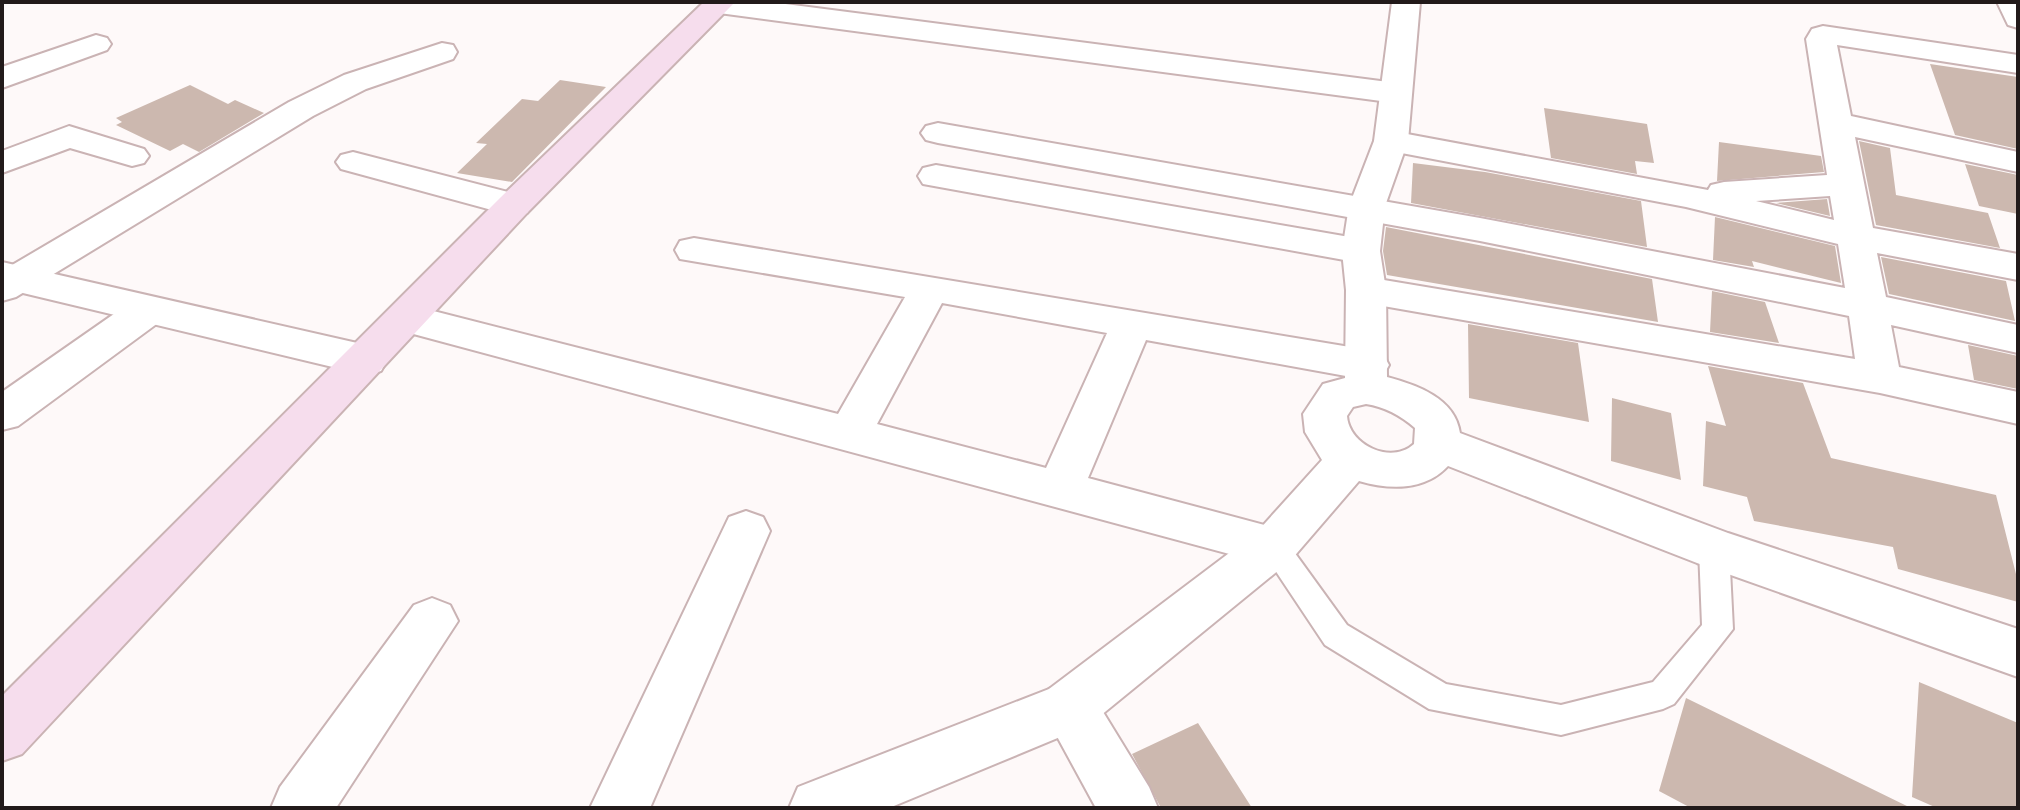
<svg xmlns="http://www.w3.org/2000/svg" width="2020" height="810" font-family="'PT Serif',serif">
<style>
.building{fill:#ccb8af}
.lines{fill:none;stroke-linecap:round;stroke-linejoin:round}
.service-casing{stroke:#cab3b4;stroke-width:4}
.minor-casing{stroke:#cab3b4;stroke-width:4}
.tertiary-casing{stroke:#cab3b4;stroke-width:4}
.secondary-casing{stroke:#cab3b4;stroke-width:4}
.service{fill:#fff;fill-rule:evenodd}
.minor{fill:#fff;fill-rule:evenodd}
.tertiary{fill:#fff;fill-rule:evenodd}
.secondary{fill:#f6dded;fill-rule:evenodd}
</style>
<rect width="100%" height="100%" fill="#fef9f9"/>
<path class="building" d="M 1930,64 L 2018,77 L 2018,149 L 1955,135 Z
M 560,80 L 606,87 L 512,182 L 457,173 L 487,144 L 476,143 L 522,99 L 538,101 Z
M 190,85 L 228,104 L 235,100 L 264,113 L 199,152 L 183,144 L 170,151 L 116,125 L 122,122 L 116,118 Z
M 1544,108 L 1647,124 L 1654,163 L 1635,161 L 1637,174 L 1551,158 Z
M 1859,141 L 1890,148 L 1896,195 L 1988,213 L 2000,248 L 1876,225 Z
M 1719,142 L 1821,156 L 1824,172 L 1717,181 Z
M 1413,163 L 1485,172 L 1641,201 L 1647,247 L 1411,203 Z
M 1965,164 L 2018,175 L 2018,214 L 1979,206 Z
M 1827,199 L 1830,216 L 1776,203 Z
M 1715,217 L 1835,246 L 1841,283 L 1752,261 L 1754,267 L 1713,260 Z
M 1386,227 L 1652,279 L 1658,322 L 1387,275 L 1383,251 Z
M 1881,257 L 2006,281 L 2015,321 L 1889,294 Z
M 1712,291 L 1765,302 L 1779,343 L 1710,332 Z
M 1468,324 L 1578,343 L 1589,422 L 1469,398 Z
M 1968,345 L 2018,356 L 2018,389 L 1974,380 Z
M 1708,366 L 1803,383 L 1831,458 L 1996,495 L 2018,582 L 2018,602 L 1898,569 L 1893,547 L 1754,521 L 1747,497 L 1703,486 L 1706,421 L 1726,426 Z
M 1612,398 L 1671,413 L 1681,480 L 1611,461 Z
M 1919,682 L 2018,723 L 2018,808 L 1937,808 L 1912,797 Z
M 1686,698 L 1911,808 L 1691,808 L 1659,791 Z
M 1198,723 L 1252,808 L 1161,808 L 1132,754 Z"/>
<g class="lines">
<g class="service-casing">
<path id="service" d="M 1274,534 L 1284,538 L 1347,625 L 1446,684 L 1561,705 L 1653,682 L 1702,625 L 1699,549 L 1704,541 L 1714,537 L 1724,541 L 1729,549 L 1733,629 L 1674,704 L 1663,709 L 1561,735 L 1429,709 L 1325,645 L 1259,546 L 1264,538 Z"/>
</g>
<g class="minor-casing">
<path id="minor" d="M 706,2 L 770,2 L 1396,83 L 1407,86 L 1412,93 L 1407,100 L 1396,103 L 719,13 L 709,10 Z
M 1997,2 L 2018,2 L 2018,28 L 2008,25 Z
M 1823,26 L 2018,55 L 2018,73 L 1837,45 L 1851,116 L 2018,152 L 2018,172 L 1855,137 L 1873,228 L 2018,254 L 2018,280 L 1877,253 L 1886,297 L 2018,325 L 2018,353 L 1891,325 L 1899,367 L 2018,392 L 2018,424 L 1880,393 L 1366,303 L 1352,299 L 1346,290 L 1352,281 L 1366,277 L 1855,359 L 1849,316 L 1480,241 L 938,143 L 926,140 L 921,133 L 926,126 L 938,123 L 1480,218 L 1845,288 L 1838,244 L 1686,207 L 1391,151 L 1379,148 L 1374,141 L 1379,134 L 1391,131 L 1708,190 L 1711,185 L 1724,182 L 1827,175 L 1806,39 L 1812,29 ZM 1830,196 L 1834,220 L 1756,201 Z
M 96,35 L 107,38 L 111,44 L 107,50 L 2,88 L 2,67 Z
M 442,43 L 453,45 L 457,52 L 453,59 L 366,89 L 313,116 L 16,297 L 2,301 L 2,271 L 289,102 L 344,75 Z
M 69,126 L 144,149 L 149,156 L 144,163 L 132,166 L 70,148 L 2,173 L 2,151 Z
M 353,152 L 527,197 L 532,205 L 527,213 L 514,216 L 341,169 L 336,162 L 341,155 Z
M 936,165 L 1361,239 L 1375,242 L 1380,251 L 1375,260 L 1361,263 L 923,184 L 918,176 L 923,168 Z
M 694,238 L 1368,350 L 1383,354 L 1389,365 L 1383,376 L 1368,380 L 1146,340 L 1088,478 L 1291,532 L 1299,546 L 1291,560 L 1274,566 L 406,332 L 392,328 L 386,318 L 392,308 L 406,304 L 838,414 L 905,297 L 680,259 L 675,250 L 680,241 ZM 942,303 L 1107,333 L 1046,468 L 877,424 Z
M 148,296 L 162,300 L 168,310 L 162,320 L 18,426 L 2,430 L 2,392 L 134,300 Z
M 746,511 L 763,517 L 770,531 L 650,808 L 590,808 L 729,517 Z
M 432,598 L 450,605 L 458,621 L 336,808 L 271,808 L 280,787 L 414,605 Z
M 1069,682 L 1089,689 L 1149,787 L 1158,808 L 1096,808 L 1041,707 L 1049,689 Z"/>
</g>
<g class="tertiary-casing">
<path id="tertiary" d="M 1392,2 L 1420,2 L 1408,141 L 1385,206 L 1380,251 L 1386,290 L 1387,377 C 1417,385 1455,398 1460,433 L 1728,533 L 2018,629 L 2018,677 L 1697,563 L 1448,466 C 1425,491 1390,490 1359,481 L 1291,560 L 1089,725 L 889,808 L 789,808 L 798,787 L 1049,689 L 1257,532 L 1322,460 L 1305,432 L 1303,414 L 1323,384 L 1345,378 L 1346,290 L 1342,251 L 1349,206 L 1374,141 ZM 1366,404 C 1385,407 1400,415 1415,428 L 1414,444 C 1391,465 1349,445 1347,416 L 1353,407 Z
M 2,262 L 366,345 L 381,349 L 387,360 L 381,371 L 366,375 L 2,288 Z"/>
</g>
<g class="secondary-casing">
<path id="secondary" d="M 704,2 L 735,2 L 527,213 L 22,754 L 2,761 L 2,696 L 501,197 Z"/>
</g>
<use href="#service" class="service"/>
<use href="#minor" class="minor"/>
<use href="#tertiary" class="tertiary"/>
<use href="#secondary" class="secondary"/>
</g>
<rect width="2020" height="810" fill="none" stroke="#221a1a" stroke-width="8"/>
</svg>
